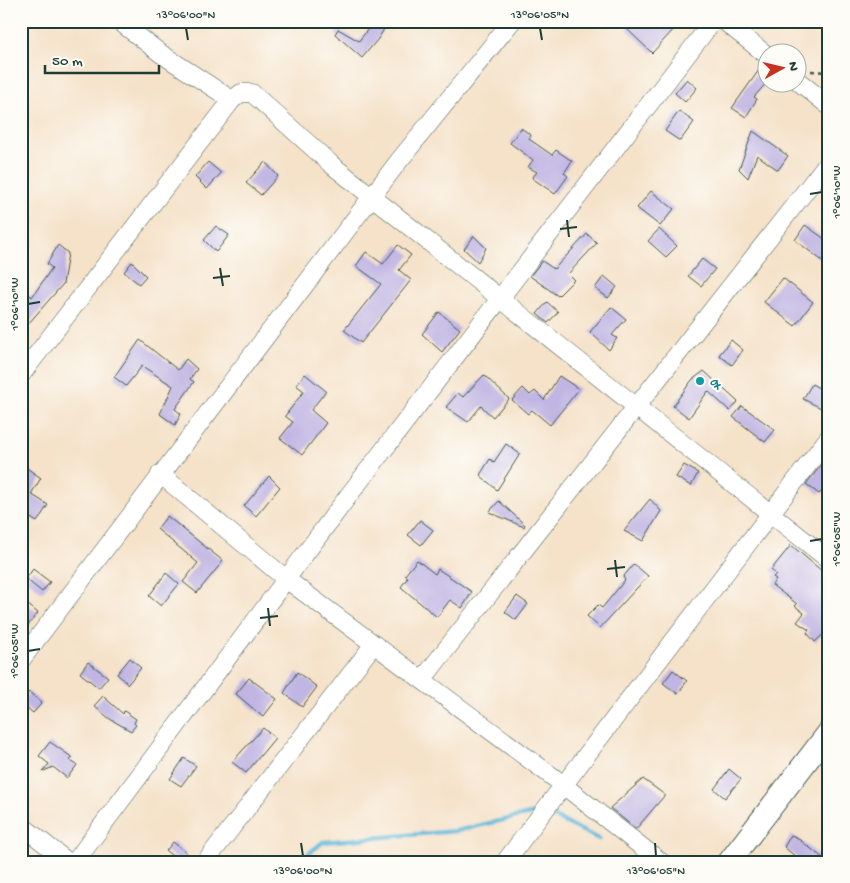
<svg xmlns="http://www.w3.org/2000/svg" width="850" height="883" font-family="'Gochi Hand',sans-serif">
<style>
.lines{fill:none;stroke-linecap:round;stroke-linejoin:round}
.stream{stroke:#5ab5d8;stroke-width:4.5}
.building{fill:#c0b5e3}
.minor-casing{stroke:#3f564a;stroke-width:19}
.major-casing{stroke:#3f564a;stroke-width:24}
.path{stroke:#3f564a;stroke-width:2.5;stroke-dasharray:4 4;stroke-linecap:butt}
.minor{stroke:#fff;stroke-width:18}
.major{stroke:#fff;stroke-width:22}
.ticks{fill:none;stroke:#1f3d34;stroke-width:2}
.culture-dot{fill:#0f9aa8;stroke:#fdfcf7;stroke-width:2}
.labels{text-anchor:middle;stroke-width:4.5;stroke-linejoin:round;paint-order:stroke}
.culture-label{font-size:15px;fill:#0d838f;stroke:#fdfcf7;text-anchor:start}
.neatline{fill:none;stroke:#1f3d34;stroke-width:2}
.ticks-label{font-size:12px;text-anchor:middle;fill:#1f3d34}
</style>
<rect width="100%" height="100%" fill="#fdfcf7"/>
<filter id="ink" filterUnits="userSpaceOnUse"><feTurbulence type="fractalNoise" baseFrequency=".02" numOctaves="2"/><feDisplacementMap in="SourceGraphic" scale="10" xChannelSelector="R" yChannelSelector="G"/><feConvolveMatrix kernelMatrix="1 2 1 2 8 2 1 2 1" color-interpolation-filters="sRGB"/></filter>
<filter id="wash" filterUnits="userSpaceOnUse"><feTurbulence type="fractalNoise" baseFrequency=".0096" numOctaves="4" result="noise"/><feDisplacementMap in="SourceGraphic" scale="20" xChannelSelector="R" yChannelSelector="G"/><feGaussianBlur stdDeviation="1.12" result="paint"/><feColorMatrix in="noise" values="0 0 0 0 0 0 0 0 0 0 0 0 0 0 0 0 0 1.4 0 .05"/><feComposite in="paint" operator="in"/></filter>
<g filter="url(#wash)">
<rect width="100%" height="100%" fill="#f5e2c9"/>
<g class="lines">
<path class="stream" d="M 546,813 L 599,839
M 298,862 L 323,842 L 456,831 L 534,813"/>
</g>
<g id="blocks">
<path class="building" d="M 374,21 L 389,21 L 378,39 L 362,58 L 335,34 L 338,29 L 359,41 Z
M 634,21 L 667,21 L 675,28 L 652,53 L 627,29 Z
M 759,70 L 768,78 L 768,81 L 754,97 L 757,99 L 746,117 L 732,108 Z
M 687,79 L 697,88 L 685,102 L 675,93 Z
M 679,111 L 694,122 L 680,141 L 665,131 Z
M 521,128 L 531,135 L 529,139 L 552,155 L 556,150 L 572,161 L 564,173 L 568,176 L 555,194 L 532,178 L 537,172 L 528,167 L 533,160 L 510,143 Z
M 753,131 L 788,156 L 778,170 L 757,155 L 748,178 L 739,169 Z
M 208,162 L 221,173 L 207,189 L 195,177 Z
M 265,162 L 278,176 L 261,195 L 246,183 Z
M 651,191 L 674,209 L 660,226 L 637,208 Z
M 805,225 L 829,242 L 829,266 L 795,240 Z
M 216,226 L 229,235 L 216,252 L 204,240 Z
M 659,229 L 677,246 L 666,257 L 648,241 Z
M 587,234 L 597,243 L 568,274 L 574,280 L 558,296 L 530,276 L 542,261 L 554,269 Z
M 474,236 L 486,248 L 478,262 L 464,249 Z
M 58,245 L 68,253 L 63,284 L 21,332 L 21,307 L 30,295 L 32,297 L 52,268 L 47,264 Z
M 398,245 L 411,255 L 399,270 L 411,280 L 361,343 L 344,330 L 381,284 L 356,266 L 366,252 L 383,264 Z
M 702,259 L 715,269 L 701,286 L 688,276 Z
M 132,262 L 146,276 L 139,284 L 124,272 Z
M 604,276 L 617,287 L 608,298 L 595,288 Z
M 783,278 L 813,302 L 795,326 L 764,302 Z
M 547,302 L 558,312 L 548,323 L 537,314 Z
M 611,307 L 626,319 L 612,335 L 617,338 L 609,350 L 590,332 Z
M 439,312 L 460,329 L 442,352 L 422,334 Z
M 140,340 L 178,370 L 186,359 L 197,369 L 190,379 L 194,382 L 175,409 L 181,414 L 175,425 L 160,414 L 173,386 L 142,366 L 126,386 L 114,377 Z
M 731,340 L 743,350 L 732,365 L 719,355 Z
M 704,371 L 738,402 L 730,411 L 708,391 L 689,418 L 673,406 L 692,380 Z
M 305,374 L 326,391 L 311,410 L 326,423 L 302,455 L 280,438 L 293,422 L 285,416 L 304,391 L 296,385 Z
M 484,375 L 509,399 L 493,417 L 481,406 L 468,422 L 446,407 L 458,393 L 463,397 Z
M 559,376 L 579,389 L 550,425 L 532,410 L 528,414 L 512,400 L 523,388 L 530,395 L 535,391 L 544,400 Z
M 812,384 L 829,394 L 829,412 L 803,399 Z
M 742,406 L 775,430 L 765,442 L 733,417 Z
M 506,444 L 520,454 L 497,490 L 480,475 L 490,459 L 494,462 Z
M 823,463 L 829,468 L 829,496 L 822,491 L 819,494 L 806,484 Z
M 21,464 L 41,478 L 31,494 L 48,505 L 37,522 L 21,512 Z
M 684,465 L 698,473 L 691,486 L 676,477 Z
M 269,476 L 280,487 L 256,516 L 244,506 Z
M 650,499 L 661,511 L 643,541 L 624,531 Z
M 499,501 L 525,525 L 524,527 L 489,512 Z
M 167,516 L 223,561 L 197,593 L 183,582 L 198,563 L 157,529 Z
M 420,520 L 433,530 L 421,545 L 408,535 Z
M 791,545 L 829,577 L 829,629 L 815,642 L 807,633 L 809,630 L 797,622 L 804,613 L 795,606 L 797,604 L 772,585 L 776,579 L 773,577 L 776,574 L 771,570 Z
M 417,560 L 435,574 L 438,569 L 472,592 L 462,608 L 450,600 L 437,617 L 401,587 L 408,577 L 405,575 Z
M 634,564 L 648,576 L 600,628 L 587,616 L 598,605 L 602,608 L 625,580 L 623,577 Z
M 33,569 L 50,582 L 42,592 L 26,579 Z
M 166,573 L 179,584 L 161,606 L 149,596 Z
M 517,596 L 528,604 L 516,620 L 505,612 Z
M 27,604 L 38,613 L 21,634 L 21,611 Z
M 130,658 L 141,668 L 128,684 L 117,674 Z
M 88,662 L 108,677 L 99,688 L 80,673 Z
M 673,670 L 687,681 L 678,694 L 663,683 Z
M 297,672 L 317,687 L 302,707 L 284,693 Z
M 249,678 L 277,699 L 263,717 L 236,694 Z
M 29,692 L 42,703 L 33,713 L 21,703 Z
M 103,696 L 123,714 L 124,711 L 136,719 L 134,723 L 136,725 L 131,731 L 110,719 L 94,706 Z
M 263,728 L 275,738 L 246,773 L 232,762 Z
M 50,742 L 73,758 L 69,760 L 77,765 L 67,778 L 53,767 L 42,772 L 49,764 L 39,756 Z
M 184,758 L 196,766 L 181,786 L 170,779 Z
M 729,769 L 741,779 L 725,798 L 714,789 Z
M 643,779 L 665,795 L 636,829 L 610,808 Z
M 791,835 L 796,837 L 828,862 L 802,862 L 784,847 Z
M 173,842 L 187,853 L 180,862 L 166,851 Z"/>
</g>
</g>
<g filter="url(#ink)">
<use href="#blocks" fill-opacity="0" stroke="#3f564a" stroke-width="1"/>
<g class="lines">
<g class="minor-casing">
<path id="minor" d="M 119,21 L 160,53 L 232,100
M 724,21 L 768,56
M 798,81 L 829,106
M 21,375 L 232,100 L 241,93 L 252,93 L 332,165 L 829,560
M 160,474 L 286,579 L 553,777 L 661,862
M 21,660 L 398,162 L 512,21
M 422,680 L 829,161
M 21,825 L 68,862
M 75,862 L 349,495 L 713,21
M 205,862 L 374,644
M 505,862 L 829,437"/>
</g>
<g class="major-casing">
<path id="major" d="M 729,862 L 829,732"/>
</g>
<path class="path" d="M 811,71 L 829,72"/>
<use href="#minor" class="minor"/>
<use href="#major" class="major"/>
</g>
</g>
<path class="ticks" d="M 186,28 L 188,40M 540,28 L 542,40M 810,194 L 822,192M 567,220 L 569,237M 560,229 L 577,227M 220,268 L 223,286M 213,278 L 230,276M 28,304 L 40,302M 810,541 L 822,539M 615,560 L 617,577M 607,569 L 625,567M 268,608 L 270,626M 260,618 L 278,616M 28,651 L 40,649M 301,843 L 303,856M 655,843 L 656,856"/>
<circle class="culture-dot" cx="700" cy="381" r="5"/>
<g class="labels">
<g class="culture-label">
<text x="710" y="386">q</text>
</g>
</g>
<rect width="850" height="883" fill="none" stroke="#fdfcf7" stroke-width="55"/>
<g transform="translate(782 68) rotate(82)"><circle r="24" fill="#fdfcf7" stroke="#a4b0a9"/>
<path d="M0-4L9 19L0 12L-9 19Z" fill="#c8321e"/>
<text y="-8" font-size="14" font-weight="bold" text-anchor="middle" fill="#1f3d34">N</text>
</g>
<path d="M45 65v8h114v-8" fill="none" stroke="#1f3d34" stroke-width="2.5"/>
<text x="52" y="65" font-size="15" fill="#1f3d34" stroke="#fdfcf7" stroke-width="4" paint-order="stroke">50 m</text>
<rect x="28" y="28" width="794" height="828" class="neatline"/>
<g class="ticks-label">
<text x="186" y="18">13°06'00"N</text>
<text x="540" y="18">13°06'05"N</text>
<text transform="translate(836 192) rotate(-90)" y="4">1°06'10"W</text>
<text transform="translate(14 304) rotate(-90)" y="4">1°06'10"W</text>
<text transform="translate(836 539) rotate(-90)" y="4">1°06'05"W</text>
<text transform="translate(14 651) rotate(-90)" y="4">1°06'05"W</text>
<text x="303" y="874">13°06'00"N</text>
<text x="656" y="874">13°06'05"N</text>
</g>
</svg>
